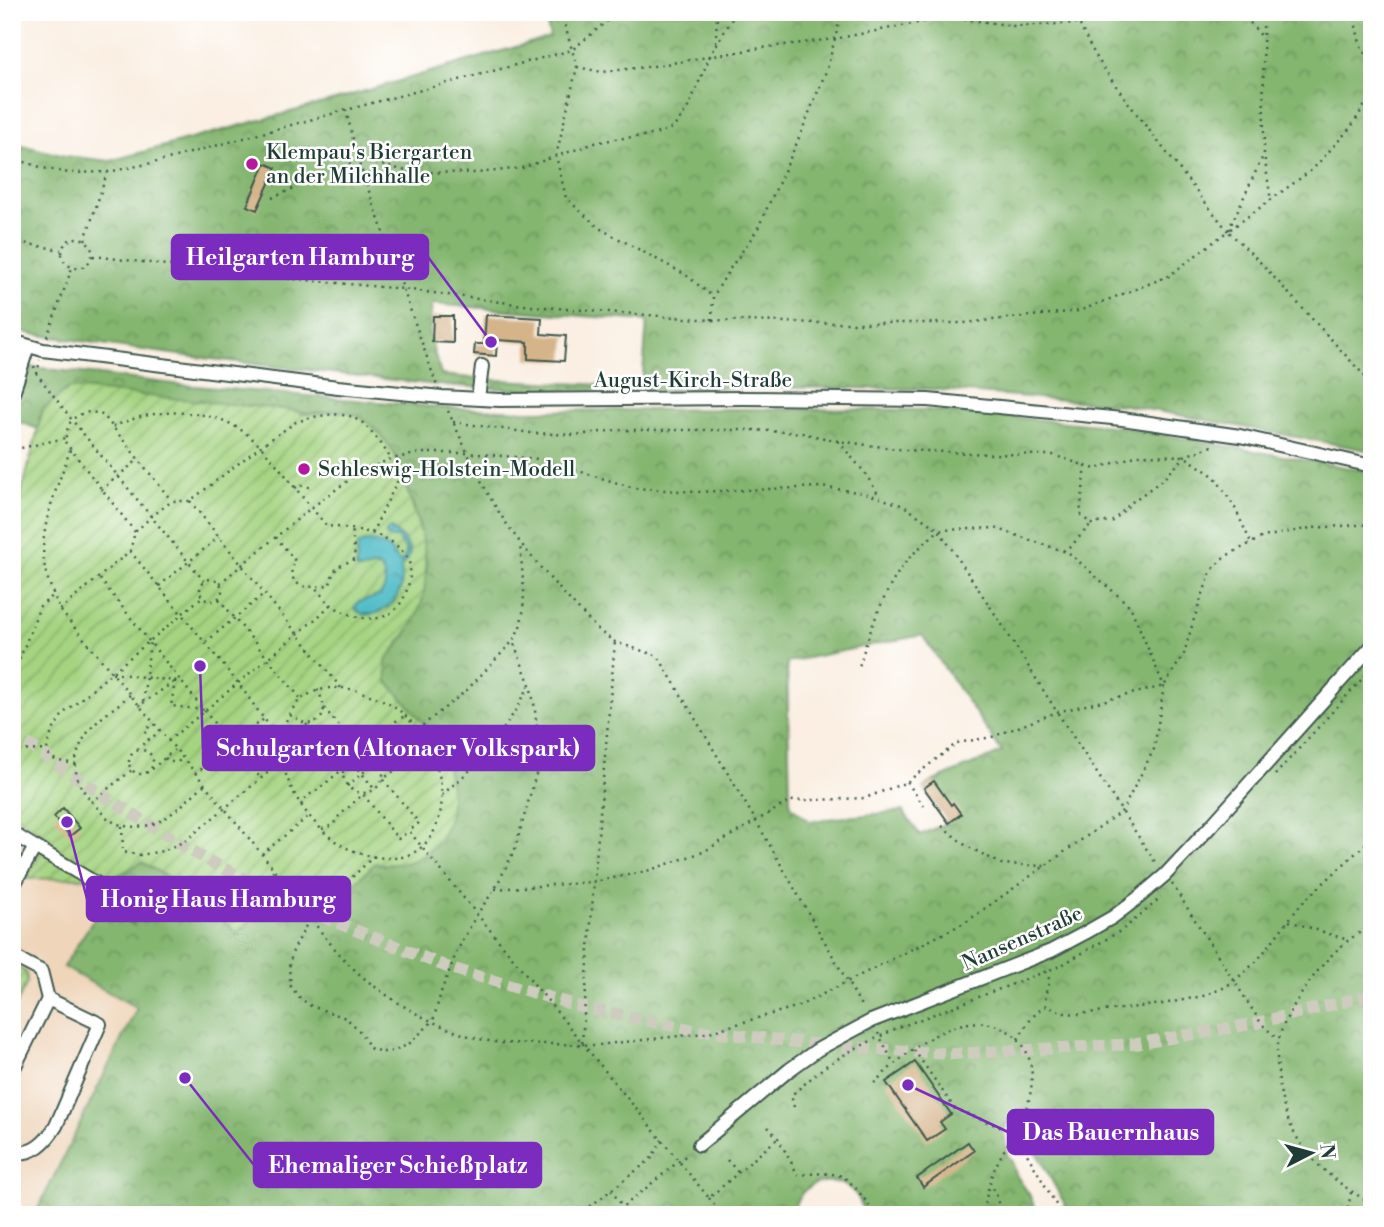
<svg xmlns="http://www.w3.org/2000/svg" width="1384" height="1227" font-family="'Libre Bodoni',serif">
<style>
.built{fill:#efd6bb}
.forest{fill:url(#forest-crowns);stroke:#527a52;stroke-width:2;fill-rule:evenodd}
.garden{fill:url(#garden-furrows);stroke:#62885a;stroke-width:2}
.water{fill:url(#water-ripples);stroke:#367c7c;stroke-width:2}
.building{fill:#d6b48a}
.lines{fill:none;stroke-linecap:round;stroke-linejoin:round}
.minor-tunnel{stroke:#cecbbf;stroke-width:12;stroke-dasharray:12 6;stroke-linecap:butt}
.minor-casing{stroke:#40584e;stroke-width:16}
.path{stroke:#40584e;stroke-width:2.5;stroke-dasharray:2 5;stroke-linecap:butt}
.minor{stroke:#fff;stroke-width:12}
.poi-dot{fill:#b5179e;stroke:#fff;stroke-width:2.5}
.labels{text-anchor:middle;stroke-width:5;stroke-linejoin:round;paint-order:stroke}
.poi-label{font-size:21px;fill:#1f3d34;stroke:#fff;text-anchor:start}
.street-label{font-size:21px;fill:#1f3d34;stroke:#fff}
.leader{fill:none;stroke:#7b2cbf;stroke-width:2.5}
.callout-dot{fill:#7b2cbf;stroke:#fff;stroke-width:2.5}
.callout{fill:#7b2cbf;stroke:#7b2cbf;stroke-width:2.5}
.callout-label{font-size:23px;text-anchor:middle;font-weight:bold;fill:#fff}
</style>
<defs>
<pattern id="forest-crowns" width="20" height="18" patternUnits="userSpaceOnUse" patternTransform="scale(1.75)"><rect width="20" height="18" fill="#84b66f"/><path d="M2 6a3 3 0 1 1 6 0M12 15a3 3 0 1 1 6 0" fill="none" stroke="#6b955c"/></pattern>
<pattern id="garden-furrows" width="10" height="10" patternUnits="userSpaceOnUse" patternTransform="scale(1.75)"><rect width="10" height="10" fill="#a5d481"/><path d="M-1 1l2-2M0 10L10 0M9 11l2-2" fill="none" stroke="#86ad6a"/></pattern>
<pattern id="water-ripples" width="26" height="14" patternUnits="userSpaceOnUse" patternTransform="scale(1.75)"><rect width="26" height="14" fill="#4cbac5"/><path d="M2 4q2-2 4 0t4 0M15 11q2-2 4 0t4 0" fill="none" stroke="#3f98a1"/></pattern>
</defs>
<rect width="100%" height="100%" fill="#fff"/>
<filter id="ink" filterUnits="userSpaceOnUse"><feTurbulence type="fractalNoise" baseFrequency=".0143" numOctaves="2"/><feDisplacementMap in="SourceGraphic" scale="14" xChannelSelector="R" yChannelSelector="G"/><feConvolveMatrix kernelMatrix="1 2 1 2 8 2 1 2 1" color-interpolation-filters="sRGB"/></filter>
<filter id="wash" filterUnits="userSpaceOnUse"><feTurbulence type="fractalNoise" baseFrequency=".00686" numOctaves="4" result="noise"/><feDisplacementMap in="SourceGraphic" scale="28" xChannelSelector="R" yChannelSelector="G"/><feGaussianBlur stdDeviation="1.57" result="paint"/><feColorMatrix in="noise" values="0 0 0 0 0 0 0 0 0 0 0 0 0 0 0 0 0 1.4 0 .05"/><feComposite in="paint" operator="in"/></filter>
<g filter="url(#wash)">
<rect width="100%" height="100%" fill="#faefe2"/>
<path class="built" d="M 12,813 L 49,838 L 26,879 L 115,877 L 134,926 L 64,966 L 137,1008 L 35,1215 L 12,1201 L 12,1013 L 27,982 L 26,972 L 12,965 Z"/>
<path class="forest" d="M 544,12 L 1372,12 L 1372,451 L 1125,405 L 929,389 L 742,387 L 644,390 L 527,390 L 437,385 L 186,356 L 32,334 L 12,328 L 12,141 L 21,145 L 65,156 L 110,161 L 338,99 L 550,37 ZM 432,304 L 647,321 L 642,387 L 481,379 L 441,375 L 429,335 Z
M 32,367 L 183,385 L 447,408 L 528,411 L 741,409 L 929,410 L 1121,427 L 1372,472 L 1372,1215 L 1071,1215 L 1034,1148 L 1025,1125 L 1019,1119 L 1007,1123 L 1004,1133 L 1007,1154 L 1013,1164 L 1016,1175 L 1029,1194 L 1038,1215 L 863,1215 C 861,1171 797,1170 793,1215 L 35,1215 L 137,1008 L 63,967 L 101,908 L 134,925 L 115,877 L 142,862 L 201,897 L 237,933 L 270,903 L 280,899 L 323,913 L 375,863 L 385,865 L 412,709 L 386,681 L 386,660 L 405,637 L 427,568 L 423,542 L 416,514 L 394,452 L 373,427 L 334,411 L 306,414 L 290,410 L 43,409 L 38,429 L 12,419 L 21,389 ZM 922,635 L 1002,752 L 934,781 L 924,788 L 949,822 L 920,835 L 903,811 L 809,821 L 792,807 L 790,801 L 787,662 Z"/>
<path class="garden" d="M 69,388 L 290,410 C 295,411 300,413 305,414 C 323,415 342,406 358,416 C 372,424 383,437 392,450 C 399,460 401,474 405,485 C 419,523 433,561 422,601 C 415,624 401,642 386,660 L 387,681 C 407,704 430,726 442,754 C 466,808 443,875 375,863 L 324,913 L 294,912 L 280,899 L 270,903 L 237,933 L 201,897 L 142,862 L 115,877 L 26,879 L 49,838 L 12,813 L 12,520 L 15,519 L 43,409 Z
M 12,965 L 26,972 L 27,982 L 12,1013 Z"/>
<path class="water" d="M 390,528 L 403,539 L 410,550 L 408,552 L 410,554 L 407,558 L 407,560 L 401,567 C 402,574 403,582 400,590 C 394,607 369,624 354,608 L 358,602 C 364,600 376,598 381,594 C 388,586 385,572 378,566 L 359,570 L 356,568 L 358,545 C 367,539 382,542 390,550 C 394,555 396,559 401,563 L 406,554 L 405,551 L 406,550 L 397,538 L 391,538 L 386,535 L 386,532 Z"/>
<g id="blocks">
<path class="building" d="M 265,163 L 276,168 L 257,210 L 247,206 Z
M 486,315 L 542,318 L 541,334 L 566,336 L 564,361 L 528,359 L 528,342 L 497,340 L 496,356 L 474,354 L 475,344 L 484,344 Z
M 433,316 L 453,316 L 453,343 L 432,342 Z
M 934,781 L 951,805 L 953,803 L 961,814 L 949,823 L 924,788 Z
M 63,808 L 80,828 L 70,836 L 54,817 Z
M 915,1062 L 951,1114 L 940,1122 L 945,1129 L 927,1141 L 886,1082 Z
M 968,1142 L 974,1151 L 923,1187 L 917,1178 Z"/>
</g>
</g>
<g filter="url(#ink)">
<use href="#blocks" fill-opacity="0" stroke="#40584e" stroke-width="2"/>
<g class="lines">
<path class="minor-tunnel" d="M 12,733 L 105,797 L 209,861 L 318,915 L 447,967 L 585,1008 L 694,1030 L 831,1046 L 952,1054 L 1136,1044 L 1252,1024 L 1372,995"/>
<g class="minor-casing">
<path id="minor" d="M 12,341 L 43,350 L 338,387 L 442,397 L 500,400 L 743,398 L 928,400 L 1122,419 L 1240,436 L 1372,466
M 12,396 L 28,346
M 478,399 L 482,366
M 12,833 L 35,847 L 12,888
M 35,847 L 114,894
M 12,956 L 41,971 L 48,999 L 12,1072
M 699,1145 L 789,1070 L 817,1050 L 841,1037 L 871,1021 L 1051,951 L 1085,933 L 1113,917 L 1138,898 L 1165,875 L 1210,827 L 1372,646
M 12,1152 C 33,1156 46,1142 56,1126 L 100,1024 L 48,999"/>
</g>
<path class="path" d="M 561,12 L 577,67 L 556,156 L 566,198 L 599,228 L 686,275 L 713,297
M 1075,12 C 1089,53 1117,87 1142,121 C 1171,158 1199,195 1228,231
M 1241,12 L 1263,38
M 1263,12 L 1264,154 L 1271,201
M 1353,12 L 1360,44 L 1372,67
M 716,42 L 717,12
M 577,67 L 602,72 L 654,66 L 761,48 L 834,39 L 949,17 L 1015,26 L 1079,23 L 1153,12
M 1372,94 L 1351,127 L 1313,169 L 1228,231 L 1260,262 L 1372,384
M 346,110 L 358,160 L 437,386
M 12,156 L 19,160 L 43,168 L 69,173 L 108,172 L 157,162 L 346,110 L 572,50 L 618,12
M 272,198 L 358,160 L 412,172 L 477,173 L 522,168 L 595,143 L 615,139 L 652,135 L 673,128 L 687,110 L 710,56 L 736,12
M62 253a15 15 0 1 1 30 0a15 15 0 1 1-30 0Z
M 85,240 L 107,173
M 12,241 L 61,250
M 93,256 L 239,274 L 403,289 L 531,306 L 712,320 L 820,323 L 964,323 L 1079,311 L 1169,276 L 1228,231 L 1264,154
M 712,320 L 713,297 L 729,270 L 757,230 L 796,145 L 827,69 L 842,12
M 47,337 L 72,268
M 34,366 L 37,374 L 72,420 L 204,581
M 37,374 L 40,360
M 448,411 C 465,447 480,483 502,517 C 529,558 565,595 599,631 L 615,642 L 658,656 L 756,821 L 863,1009
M 453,422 L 531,433 L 577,435 L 617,430 L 753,430 L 802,433 L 838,441 L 905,450 L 990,454 L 1053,455 L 1095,469 L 1138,455 L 1184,456 L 1215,477 L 1235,508 L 1251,543
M 113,427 C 136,416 160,411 186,413 C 236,416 256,439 286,476 C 299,493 313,510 327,526 C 353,529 389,531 406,556 C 411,563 411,573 409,582 C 400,625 365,626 333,606 C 326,601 320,593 314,586
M 838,441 L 865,473 L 880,497
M 70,450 C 58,487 37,529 45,568 C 48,583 55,597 60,610 C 131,696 203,781 273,868 C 301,903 330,950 364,978 C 400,1008 455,1038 502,1043 L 598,1045 L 706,1033 L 799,1006 L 966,922 L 1122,811 L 1154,749 L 1164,686 L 1130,606 L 1069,553 L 995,528 L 939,530 C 929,539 919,548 910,557 C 887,582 868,634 859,667
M 1086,466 L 1080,514 L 1091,524 L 1113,521 L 1132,502 L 1162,480 L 1180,462 L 1184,456 L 1213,446
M 12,472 L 17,449 L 65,438
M 295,488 L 299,485 L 313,488
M 101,490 L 139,459
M 190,501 L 341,688
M 135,532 L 65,442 C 66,435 67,426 72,420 C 81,411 94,410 104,416 L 171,500
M 372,533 L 397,482 L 399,458
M 276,537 L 296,562 C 292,567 290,571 293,578 C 299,591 318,586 330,585 C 333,567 339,566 355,559 L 352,528
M 130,551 L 238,683 L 264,719 L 281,738
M 1063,551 L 1073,544 L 1091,524
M200 590a11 11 0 1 1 22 0a11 11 0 1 1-22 0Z
M 100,579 L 222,733
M 220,583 L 311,508 L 361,471 L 391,459 L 421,453 L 467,453 L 539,459 L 634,488 L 696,492 L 821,487 L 865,493 L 904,506 L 939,530 L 1001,623 L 1057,712 L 1157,865
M 159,586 L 219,537
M 219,599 L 301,699 C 259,741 291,805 330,837 C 346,851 373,859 394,858 C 413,857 427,846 435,829 C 454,788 430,733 395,707 C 385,700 373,696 361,692 C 340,685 320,686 301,699
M 60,610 L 130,551 L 135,532 L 151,517 L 172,501 L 190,501 L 261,446 L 296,422 L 313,417 L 334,414 L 350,416 L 363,423 L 380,442 L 391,459
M 206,642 L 265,593
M 112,673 L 175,681 L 179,678
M 12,679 L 40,606 L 54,595
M 175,681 L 171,706 L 205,710
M 130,695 C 111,711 87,725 79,749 C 70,772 80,790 96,806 C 103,814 110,822 121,825 C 130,828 144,827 153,824 C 171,818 190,797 204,785
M 143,703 L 175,681
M 139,706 L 143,703 L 150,642
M 324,708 L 361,753 L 396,721 L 405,716
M 290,715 L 306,724 C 329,722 326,705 317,689
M216 746a16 16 0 1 1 32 0a16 16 0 1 1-32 0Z
M 417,730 L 467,690 L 513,641 L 520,627 L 523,613 L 524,592 L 520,544
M 245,734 L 264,719
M 12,736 C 17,745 17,753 12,762
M 149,740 L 145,731 L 153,723
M 168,741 L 318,617 L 331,604
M 426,745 L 420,752 L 383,779 L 419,823 L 409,831 L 709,1198 L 778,1138
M 137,749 L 159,732
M129 762a12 12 0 1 1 24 0a12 12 0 1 1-24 0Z
M 12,751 L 47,750
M343 773a20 20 0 1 1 40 0a20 20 0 1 1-40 0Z
M 165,758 L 171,762 L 179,761 L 182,758
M 350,758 L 375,790
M 243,759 L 260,777
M 76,764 C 68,762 53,762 49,755 C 42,746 58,721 64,713 L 202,597
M 152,769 L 174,750
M 195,774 L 219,756
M 1275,775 L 1372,668
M 907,782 L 924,806
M 347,786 L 378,760
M 442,795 L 486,756 L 519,705 L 529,686
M 91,802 L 132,770
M 301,805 L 307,796 L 316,791 L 343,769 L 306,724
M 122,826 L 123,852 L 140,855 L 163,851 L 185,841 L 282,761
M 942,826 L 965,845 L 1001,864 L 1045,866
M 322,829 L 333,825 L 337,818 L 363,794 L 398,839 L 409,831
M 262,854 L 309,816
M 374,856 L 310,918 L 292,953 L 289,968 L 291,987 L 300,998 L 311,1006 L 346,1018 L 358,1029 L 371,1049 L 384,1052 L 394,1051 L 409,1044 L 433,1021 L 442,989 L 457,951 L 477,914 L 495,889 L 515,849 L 536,774 L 537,727 L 534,703 L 530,685 L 513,641
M 1172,884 L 1261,1023 L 1278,1040
M 495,889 L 594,882 L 647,871 L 703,852 L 790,801 L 865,798 L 907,782 L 957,743 L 992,737 L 1057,712 L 1164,686 L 1184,654 L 1193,622 L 1211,571 L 1224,557 L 1263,537 L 1311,528 L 1372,524
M 226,915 L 274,870
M 1289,921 L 1348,940
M 1372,926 C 1344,939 1323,962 1306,987 C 1295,1003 1283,1021 1279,1039 C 1275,1053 1278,1068 1279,1082 C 1286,1143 1321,1174 1372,1204
M 1046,1006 L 1045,995 L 1050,981 L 1046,972
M 878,1033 L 894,1064
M 1018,1039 C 1025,1027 1034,1012 1046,1006 L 1064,1013 L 1079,1014 L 1163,1004 L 1203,996 L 1223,988 L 1233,982 L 1257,961 L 1301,904 L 1372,838
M 582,1043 L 594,882 L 615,642
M 914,1050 L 955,1109 L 1015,1133 L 1062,1215
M 874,1083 C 900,1058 946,1017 985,1023 C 1026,1030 1038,1063 1029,1100 C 1022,1125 1005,1145 995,1168 C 988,1182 986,1199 984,1215
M 794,1107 L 792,1100 L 794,1093 L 824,1067 L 849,1052 L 895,1029 L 1060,966 L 1122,930 L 1148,909 L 1161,897
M 768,1127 L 778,1138 L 798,1175 C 810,1174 832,1171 843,1177 C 853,1182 869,1205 876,1215
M 727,1160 L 738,1172
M 990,1182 L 996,1194 L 1001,1215
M 611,1190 L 623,1207
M 709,1198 L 723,1215
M 12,1208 L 24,1215
M 579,1215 L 651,1159 L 662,1140
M 613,1215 L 689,1153
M 1347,1215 L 1351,1192"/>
<use href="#minor" class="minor"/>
</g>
</g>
<g class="poi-dot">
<circle cx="252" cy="164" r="7"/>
<circle cx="304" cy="469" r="7"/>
</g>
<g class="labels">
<g class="poi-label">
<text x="266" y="159">Klempau's Biergarten<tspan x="266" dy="24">an der Milchhalle</tspan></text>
<text x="318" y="476">Schleswig-Holstein-Modell</text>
</g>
<g class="street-label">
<text x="693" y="387">August-Kirch-Straße</text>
<text transform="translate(1022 938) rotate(-24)" y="7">Nansenstraße</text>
</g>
</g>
<path class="leader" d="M491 342L428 257M200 666L203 748M67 822L87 899M908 1085L1008 1132M185 1078L254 1165"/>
<g class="callout-dot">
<circle cx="491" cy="342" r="7"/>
<circle cx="200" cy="666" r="7"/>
<circle cx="67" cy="822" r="7"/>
<circle cx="908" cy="1085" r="7"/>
<circle cx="185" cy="1078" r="7"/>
</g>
<g class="callout">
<rect x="172" y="235" width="256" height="44" rx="7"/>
<rect x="203" y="726" width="391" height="44" rx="7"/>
<rect x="87" y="877" width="263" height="44" rx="7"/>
<rect x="1008" y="1110" width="205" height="44" rx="7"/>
<rect x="254" y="1143" width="287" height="44" rx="7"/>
</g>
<g class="callout-label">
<text x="300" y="265">Heilgarten Hamburg</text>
<text x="398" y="756">Schulgarten (Altonaer Volkspark)</text>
<text x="218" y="907">Honig Haus Hamburg</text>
<text x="1111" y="1140">Das Bauernhaus</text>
<text x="398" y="1173">Ehemaliger Schießplatz</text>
</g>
<rect width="1384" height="1227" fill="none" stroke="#fff" stroke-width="42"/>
<g transform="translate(1311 1153) rotate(84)" stroke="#ffffff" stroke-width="5" paint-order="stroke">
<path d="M0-5L12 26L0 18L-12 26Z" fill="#1f3d34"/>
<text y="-10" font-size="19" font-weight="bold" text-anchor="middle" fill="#1f3d34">N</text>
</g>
</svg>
